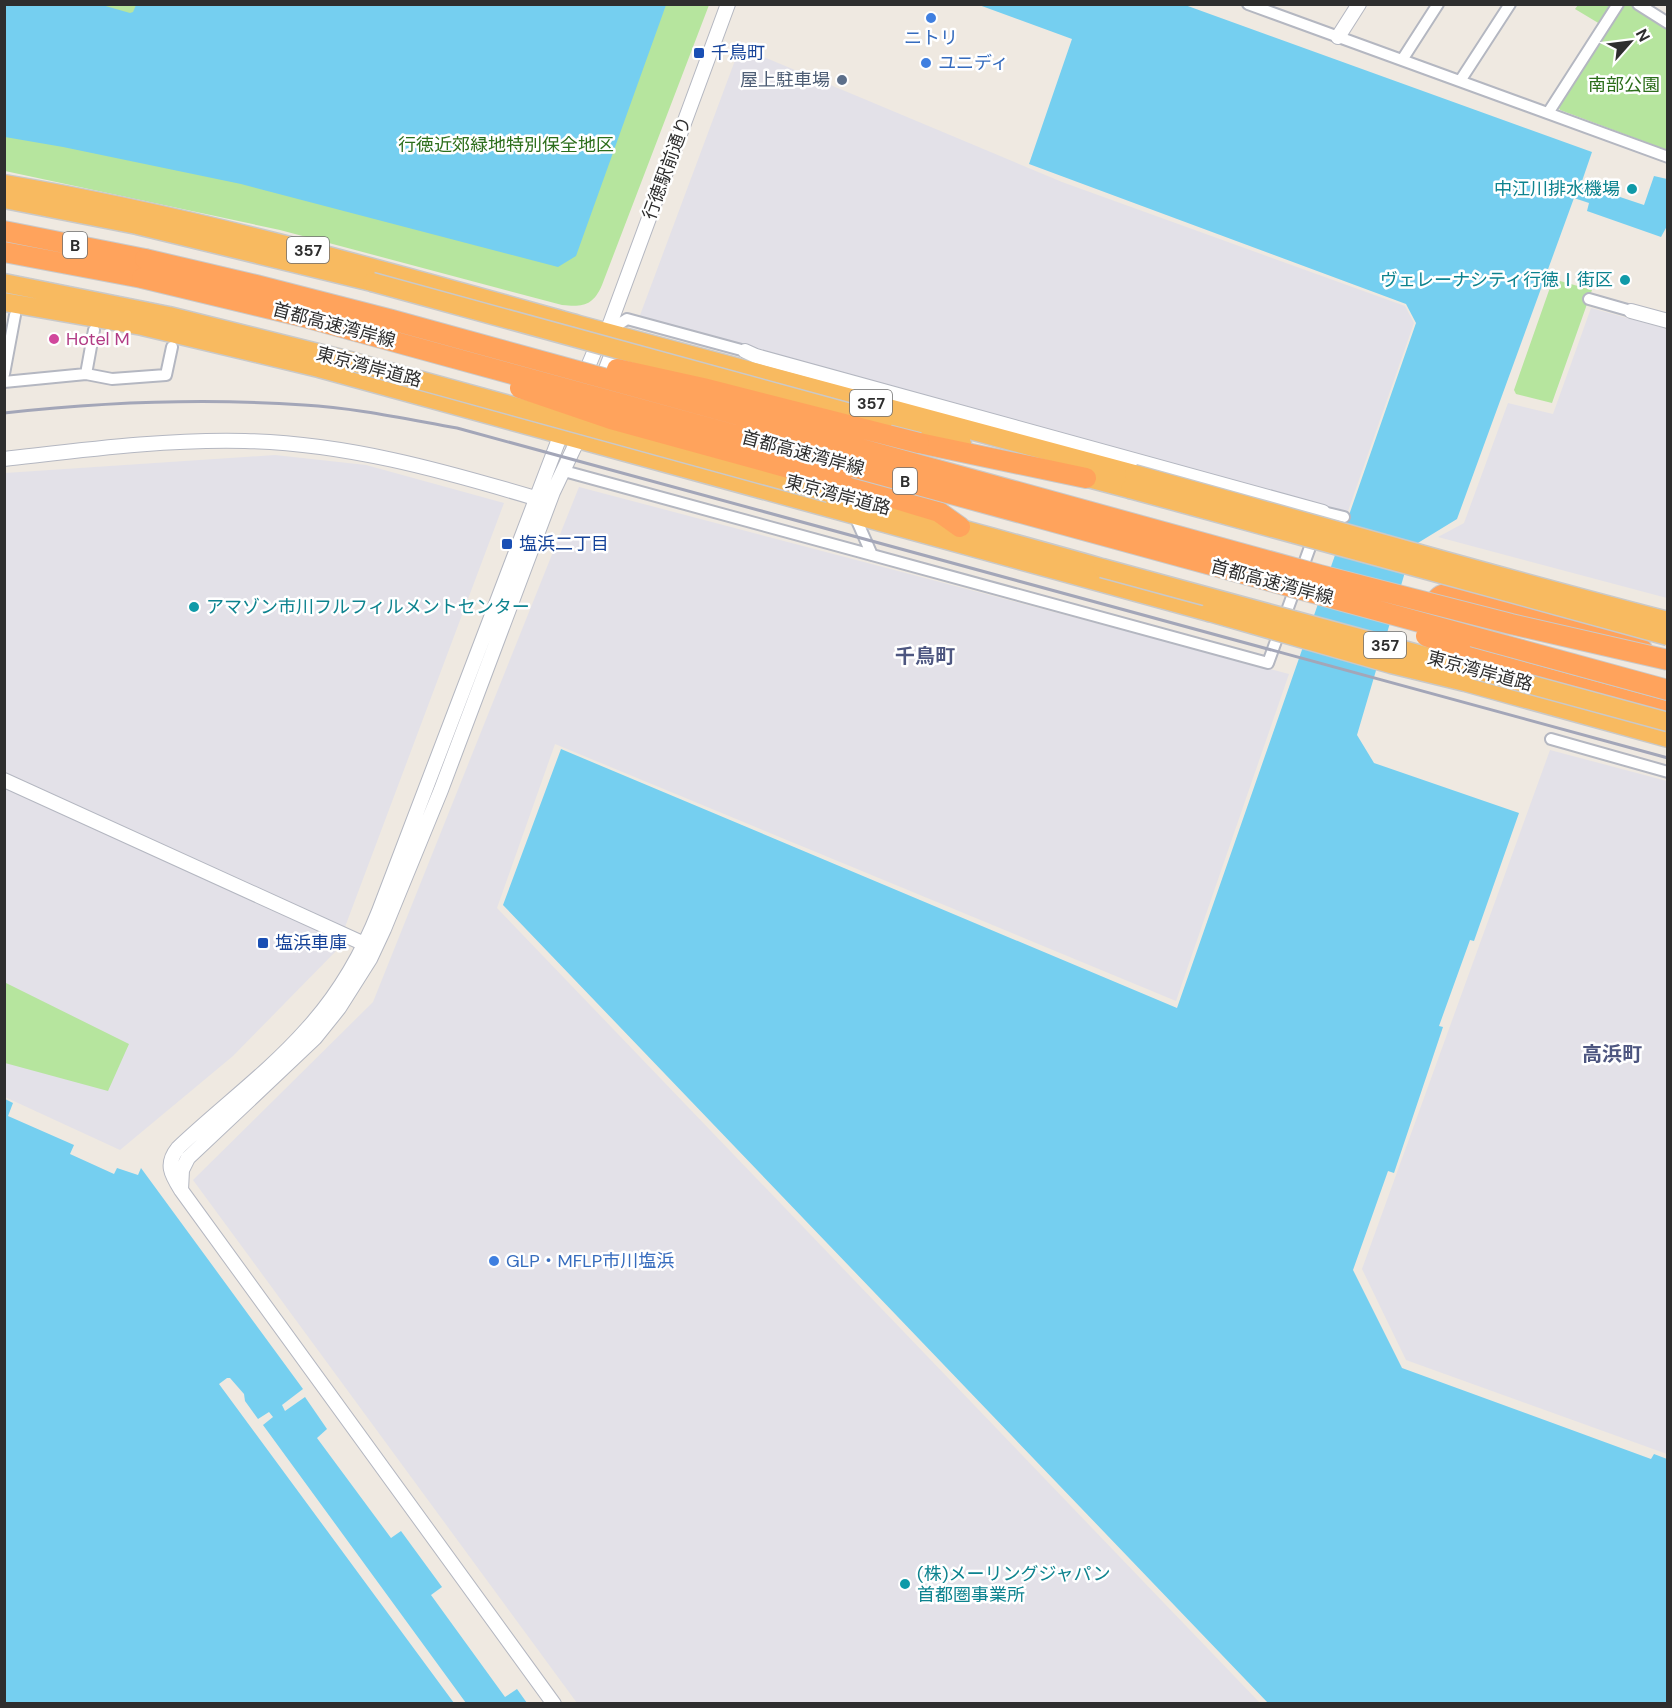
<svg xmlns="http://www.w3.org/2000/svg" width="1672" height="1708" font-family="'DM Sans','Noto Sans JP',sans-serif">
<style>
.industrial{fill:#e3e1e8}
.green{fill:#b6e59e}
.water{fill:#75cff0}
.pier{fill:#efe9e1}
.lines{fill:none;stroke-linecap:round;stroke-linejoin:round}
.minor-casing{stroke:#b4b7c1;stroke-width:14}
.tertiary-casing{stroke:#b4b7c1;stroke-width:16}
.trunk-casing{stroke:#c9c9c9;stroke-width:21}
.motorway-casing{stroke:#c9c9c9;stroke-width:22}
.minor{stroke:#fff;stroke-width:10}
.tertiary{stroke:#fff;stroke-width:14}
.trunk{stroke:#f8ba60;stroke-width:18}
.motorway{stroke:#ffa35c;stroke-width:20}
.rail{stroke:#a3a6b8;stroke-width:3}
.trunk-bridge-casing{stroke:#c9c9c9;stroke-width:21;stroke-linecap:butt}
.motorway-bridge-casing{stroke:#c9c9c9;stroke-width:22;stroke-linecap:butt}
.trunk-bridge{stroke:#f8ba60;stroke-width:18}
.motorway-bridge{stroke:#ffa35c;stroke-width:20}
.shop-dot{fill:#3f7fe0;stroke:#fff;stroke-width:2}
.transit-dot{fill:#1a4fb4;stroke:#fff;stroke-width:2}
.service-dot{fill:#5c6f8a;stroke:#fff;stroke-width:2}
.culture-dot{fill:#0f9aa8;stroke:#fff;stroke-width:2}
.hotel-dot{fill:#d1479c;stroke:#fff;stroke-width:2}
.labels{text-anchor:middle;stroke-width:5;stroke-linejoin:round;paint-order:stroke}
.shield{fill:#fff;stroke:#6d6d6d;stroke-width:1.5}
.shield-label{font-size:16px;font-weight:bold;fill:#2e2e2e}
.shop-label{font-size:18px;fill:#366cbe;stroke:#fff;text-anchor:start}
.transit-label{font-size:18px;fill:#164399;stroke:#fff;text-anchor:start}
.service-label{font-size:18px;fill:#4e5e75;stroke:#fff;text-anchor:end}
.park-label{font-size:18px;fill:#2c6e1b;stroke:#fff}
.street-label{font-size:18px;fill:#2e2e2e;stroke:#fff}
.culture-label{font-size:18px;fill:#0d838f;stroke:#fff;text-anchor:end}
.hotel-label{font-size:18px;fill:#b23c85;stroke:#fff;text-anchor:start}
.neighbourhood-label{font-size:20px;font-weight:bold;fill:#4d5680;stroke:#fff}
</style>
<rect width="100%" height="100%" fill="#efe9e1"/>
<path class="industrial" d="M 740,47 L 1062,182 L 1405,306 L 1414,323 L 1347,514 L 639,318 Z
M 1591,308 L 1667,329 L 1667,598 L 1438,537 L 1464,523 L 1508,403 L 1553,414 Z
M 275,455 L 366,465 L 504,503 L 336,951 L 233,1056 L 120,1150 L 5,1097 L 5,473 Z
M 579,487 L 1289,674 L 1176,1001 L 555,744 L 497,908 L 1260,1703 L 577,1703 L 193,1180 L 373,1002 Z
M 1550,750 L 1667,781 L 1667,1454 L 1406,1360 L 1362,1269 Z"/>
<path class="green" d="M 4,5 L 709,5 L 602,285 C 593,306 583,307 562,305 L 280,230 L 5,171 Z
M 1578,5 L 1613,5 L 1600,24 L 1575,9 Z
M 1622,5 L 1633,5 L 1667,26 L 1667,150 L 1560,110 L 1558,106 Z
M 1553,279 L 1592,290 L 1552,403 L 1516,394 L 1514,390 Z
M 4,982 L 129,1044 L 108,1091 L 5,1063 Z"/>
<path class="water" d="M 136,5 L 136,4 L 666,5 L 576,256 L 558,267 L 241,184 L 63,147 L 5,137 L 5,5 L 102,5 L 130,13 L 133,12 Z
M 979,5 L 1185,5 L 1592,152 L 1581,184 L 1644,205 L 1654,176 L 1667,179 L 1667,226 L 1661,237 L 1587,211 L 1589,203 L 1574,198 L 1457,519 L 1408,549 L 1405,572 L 1357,735 L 1374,763 L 1519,813 L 1474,941 L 1470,940 L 1439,1026 L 1443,1027 L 1394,1173 L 1388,1171 L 1353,1270 L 1402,1368 L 1651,1459 L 1654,1454 L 1667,1459 L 1667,1703 L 1268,1703 L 503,905 L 561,749 L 1177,1008 L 1416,323 L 1406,304 L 1029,164 L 1072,39 Z
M 5,1099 L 13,1103 L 8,1116 L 74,1145 L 70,1154 L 114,1174 L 117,1168 L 138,1175 L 141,1168 L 303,1389 L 282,1405 L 285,1411 L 305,1397 L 327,1429 L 317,1438 L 391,1538 L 401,1531 L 442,1587 L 431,1595 L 505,1697 L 517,1689 L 527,1703 L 5,1704 Z"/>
<path class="pier" d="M 227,1378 L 230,1378 L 244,1394 L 245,1401 L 258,1419 L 269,1412 L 273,1417 L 263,1425 L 466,1703 L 454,1703 L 219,1384 Z"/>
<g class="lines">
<g class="minor-casing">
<path id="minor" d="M 1248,4 L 1668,157
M 1638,4 L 1668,23
M 1402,60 L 1438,4
M 1460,81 L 1510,4
M 1548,113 L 1618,4
M 1589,299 L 1631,311
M 607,332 L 627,319 L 745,351
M 4,374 L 15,315
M 86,374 L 94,330
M 4,382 L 86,374 L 112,379 L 166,375 L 172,347
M 564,471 L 1268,663 L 1314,536
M 854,514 L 872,555
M 1320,519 L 1323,512 L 1344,517
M 1551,739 L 1668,772"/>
</g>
<g class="tertiary-casing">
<path id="tertiary" d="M 1338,37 L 1359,4
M 1631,311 L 1668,321
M 745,351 L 756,356 L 1323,512
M 582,381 L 595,350 L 607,332 L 728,4
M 592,405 L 611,356 L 608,341
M 4,459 C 84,450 165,439 245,441 C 344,443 441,470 535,498
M 4,780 L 371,947
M 181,1190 L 182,1170 L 188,1158 L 315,1038 L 339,1008 L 370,959 L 384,929 L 441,790 L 553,492 L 582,431
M 554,1704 L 181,1190 C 171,1174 165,1164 178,1148 C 220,1108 268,1073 307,1029 C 338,995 362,954 379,911 L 564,426"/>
</g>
<g class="trunk-casing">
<path id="trunk" d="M 4,184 C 200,217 389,272 579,325 C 764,376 949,425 1134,474
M 4,199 L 137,225 L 372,282
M 4,283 L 169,316 L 350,361
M 4,302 L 142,326 L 319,368 L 1209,612
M 883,422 L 962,444
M 1073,474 L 1130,489
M 829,493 C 920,518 1011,542 1102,568
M 1465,682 L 1668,738"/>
</g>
<g class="motorway-casing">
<path id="motorway" d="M 4,231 L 145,259
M 4,252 L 142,278
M 919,443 L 1086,478
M 843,483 L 939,512 L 960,527
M 1430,619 C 1436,595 1438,591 1463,595 L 1616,637 L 1642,649
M 1441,649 L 1668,712"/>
</g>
<use href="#minor" class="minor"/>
<use href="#tertiary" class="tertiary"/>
<use href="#trunk" class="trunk"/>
<use href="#motorway" class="motorway"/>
<path class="rail" d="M 4,413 C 103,402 205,398 304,405 C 356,408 406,419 457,428 L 1668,758"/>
<g class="trunk-bridge-casing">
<path id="trunk-bridge" d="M 372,282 L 883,422
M 350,361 L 829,493
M 1134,474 C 1312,523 1489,575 1668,621
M 1130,489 L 1668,636
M 1102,568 L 1668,722
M 1209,612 L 1391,664 L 1465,682"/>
</g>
<g class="motorway-bridge-casing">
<path id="motorway-bridge" d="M 145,259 L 256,285 L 392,320 L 1320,575 L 1511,624 L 1668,660
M 142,278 L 304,317 L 1668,690
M 617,369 L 703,388 L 919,443
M 520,388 L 611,419 L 843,483
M 1426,636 L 1460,648"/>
</g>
<use href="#trunk-bridge" class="trunk-bridge"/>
<use href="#motorway-bridge" class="motorway-bridge"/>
</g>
<g class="shop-dot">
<circle cx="931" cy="18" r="6"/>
<circle cx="926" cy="63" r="6"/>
<circle cx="494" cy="1261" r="6"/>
</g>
<g class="transit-dot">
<rect x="693" y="47" width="12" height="12" rx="3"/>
<rect x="501" y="538" width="12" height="12" rx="3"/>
<rect x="257" y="937" width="12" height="12" rx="3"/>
</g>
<circle class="service-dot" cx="842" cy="80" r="6"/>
<g class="culture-dot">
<circle cx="1632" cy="189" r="6"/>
<circle cx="1625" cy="280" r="6"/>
<circle cx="194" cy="607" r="6"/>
<circle cx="905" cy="1584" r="6"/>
</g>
<circle class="hotel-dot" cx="54" cy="339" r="6"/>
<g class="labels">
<g class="shield">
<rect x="63" y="232" width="24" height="26" rx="4.5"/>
<rect x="287" y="237" width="42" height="26" rx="4.5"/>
<rect x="850" y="390" width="42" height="26" rx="4.5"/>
<rect x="893" y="468" width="24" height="26" rx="4.5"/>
<rect x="1364" y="632" width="42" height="26" rx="4.5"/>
</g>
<g class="shield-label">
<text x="75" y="251">B</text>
<text x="308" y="256">357</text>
<text x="871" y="409">357</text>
<text x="905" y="487">B</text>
<text x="1385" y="651">357</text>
</g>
<g class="shop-label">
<text x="931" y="44" text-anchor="middle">ニトリ</text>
<text x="938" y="69">ユニディ</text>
<text x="506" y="1267">GLP・MFLP市川塩浜</text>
</g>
<g class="transit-label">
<text x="711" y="59">千鳥町</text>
<text x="519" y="550">塩浜二丁目</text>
<text x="275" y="949">塩浜車庫</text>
</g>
<g class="service-label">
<text x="830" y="86">屋上駐車場</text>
</g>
<g class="park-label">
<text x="1624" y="91">南部公園</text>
<text x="506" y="151">行徳近郊緑地特別保全地区</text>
</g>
<g class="street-label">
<text transform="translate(667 168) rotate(-70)" y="6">行徳駅前通り</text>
<text transform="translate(334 325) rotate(15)" y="6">首都高速湾岸線</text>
<text transform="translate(369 367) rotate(15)" y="6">東京湾岸道路</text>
<text transform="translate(803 453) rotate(15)" y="6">首都高速湾岸線</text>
<text transform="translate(838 495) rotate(15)" y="6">東京湾岸道路</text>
<text transform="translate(1272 582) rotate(15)" y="6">首都高速湾岸線</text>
<text transform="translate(1480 671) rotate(15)" y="6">東京湾岸道路</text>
</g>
<g class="culture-label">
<text x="1620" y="195">中江川排水機場</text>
<text x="1613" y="286">ヴェレーナシティ行徳Ⅰ街区</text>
<text x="206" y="613" text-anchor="start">アマゾン市川フルフィルメントセンター</text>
<text x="917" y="1580" text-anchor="start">(株)メーリングジャパン<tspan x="917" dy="21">首都圏事業所</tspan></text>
</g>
<g class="hotel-label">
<text x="66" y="345">Hotel M</text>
</g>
<g class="neighbourhood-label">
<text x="925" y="663">千鳥町</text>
<text x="1612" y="1061">高浜町</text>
</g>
</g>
<rect width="1672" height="1708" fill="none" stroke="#2e2e2e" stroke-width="12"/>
<g transform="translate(1630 42) rotate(62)" stroke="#ffffff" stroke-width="4.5" paint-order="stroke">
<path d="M0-4.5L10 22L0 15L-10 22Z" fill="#2e2e2e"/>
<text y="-9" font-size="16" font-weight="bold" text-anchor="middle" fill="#2e2e2e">N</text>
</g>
</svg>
